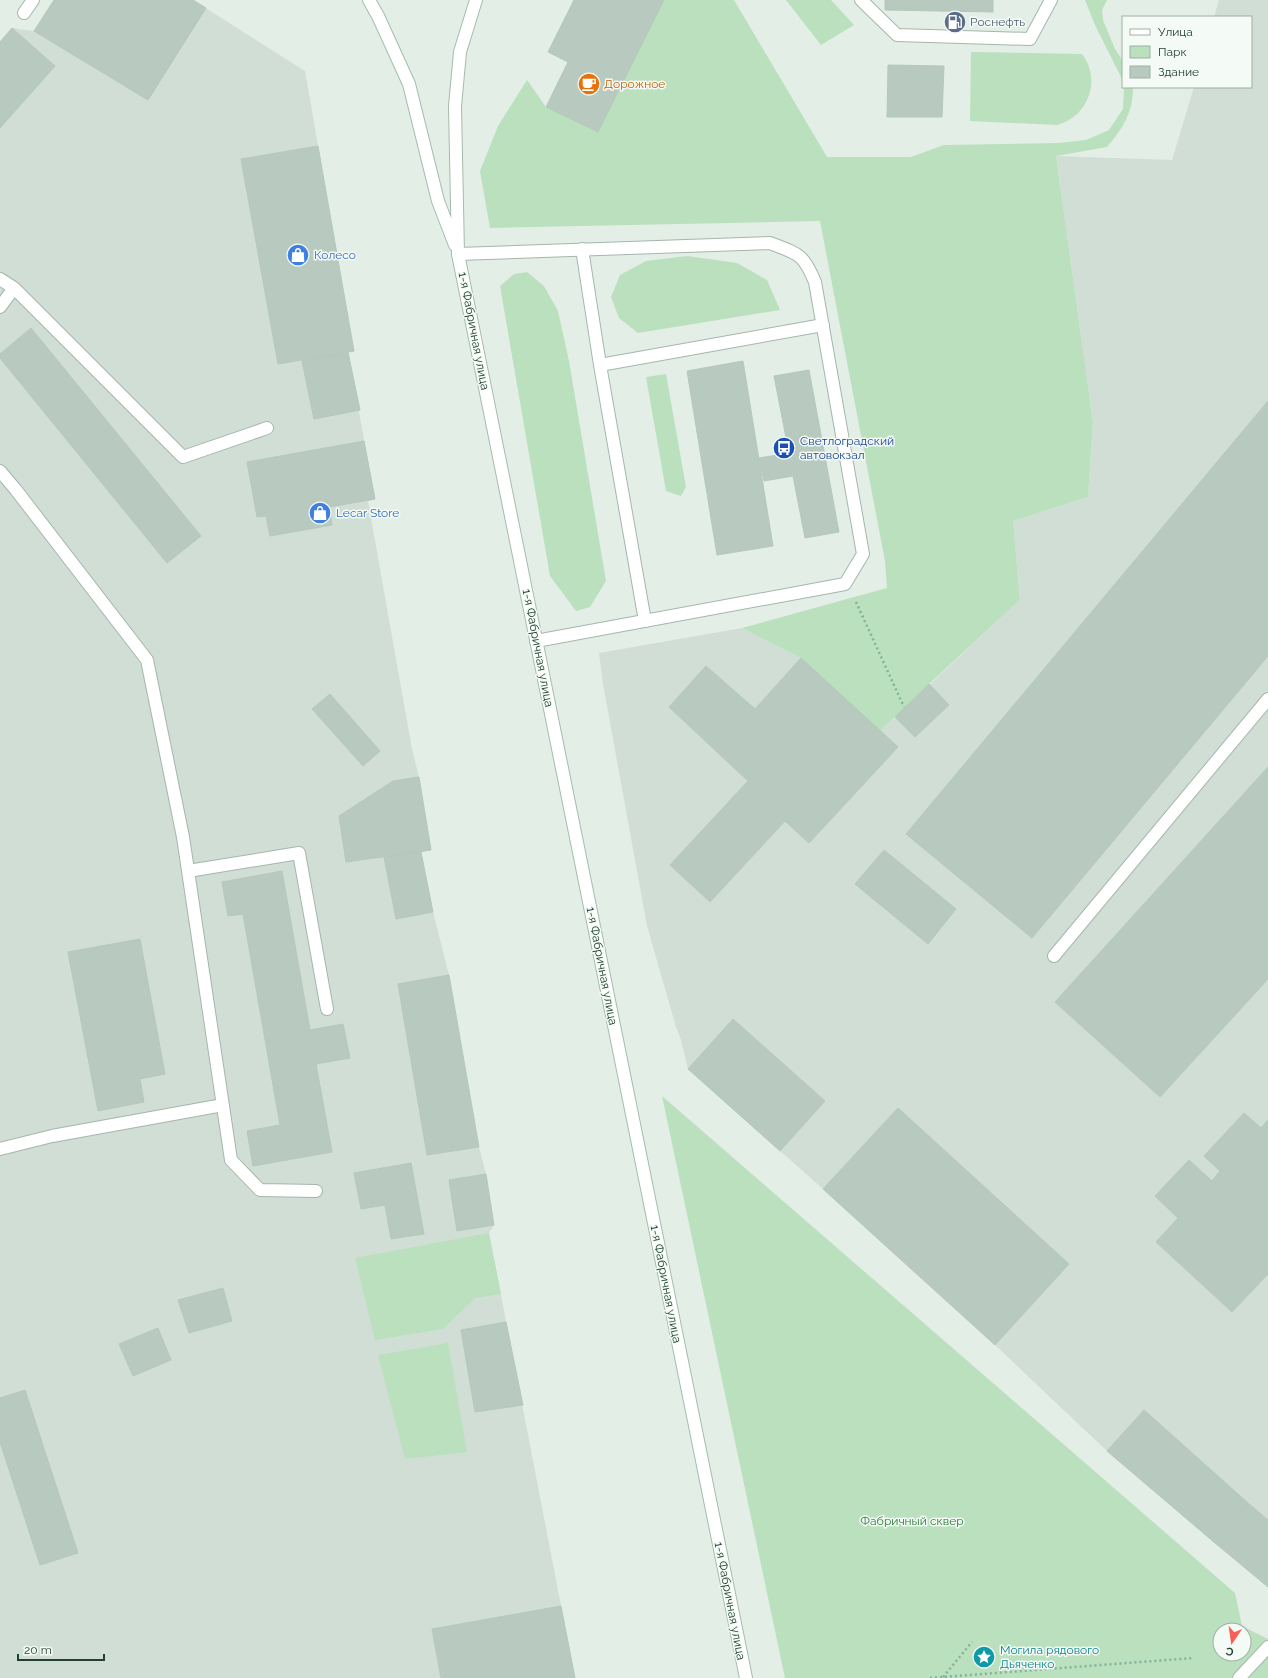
<svg xmlns="http://www.w3.org/2000/svg" width="1268" height="1678" font-family="Raleway,sans-serif">
<style>
.built{fill:#d1ded5}
.green{fill:#bbe0bd;fill-rule:evenodd}
.building{fill:#b8c9bf;stroke:#b5c8bc}
.lines{fill:none;stroke-linecap:round;stroke-linejoin:round}
.lane-casing{stroke:#a5b6ad;stroke-width:14}
.street-casing{stroke:#a5b6ad;stroke-width:14}
.secondary-casing{stroke:#a3bdaf;stroke-width:14}
.path{stroke:#81b39a;stroke-width:2.5;stroke-dasharray:2 3;stroke-linecap:butt}
.lane{stroke:#fff;stroke-width:12}
.street{stroke:#fff;stroke-width:12}
.secondary{stroke:#fff;stroke-width:12}
.labels{text-anchor:middle;stroke-width:3;stroke-linejoin:round;paint-order:stroke}
.service-label{font-size:12px;fill:#4e5e75;stroke:#f4faf5;text-anchor:start}
.food-label{font-size:12px;fill:#c56008;stroke:#f4faf5;text-anchor:start}
.shop-label{font-size:12px;fill:#366cbe;stroke:#f4faf5;text-anchor:start}
.street-label{font-size:12px;fill:#214032;stroke:#f4faf5}
.transit-label{font-size:12px;fill:#164399;stroke:#f4faf5;text-anchor:start}
.park-label{font-size:12px;fill:#297938;stroke:#f4faf5}
.culture-label{font-size:12px;fill:#0d838f;stroke:#f4faf5;text-anchor:start}
</style>
<rect width="100%" height="100%" fill="#e3eee7"/>
<path class="built" d="M 54,0 L 193,0 L 305,71 L 354,351 L 348,352 L 375,499 L 368,501 L 412,749 L 419,777 L 431,850 L 421,852 L 433,912 L 449,975 L 479,1147 L 486,1174 L 494,1225 L 489,1233 L 575,1678 L 0,1678 L 0,42 L 12,28 L 34,31 Z
M 1219,0 L 1268,0 L 1268,1587 L 1107,1451 L 995,1345 L 823,1189 L 688,1069 L 681,1040 L 676,1027 L 647,926 L 603,684 L 599,653 L 742,628 L 801,658 L 880,731 L 1020,600 L 1013,521 L 1088,497 L 1093,422 L 1056,156 L 1172,160 L 1194,87 L 1251,87 L 1251,17 L 1214,17 Z"/>
<path class="green" d="M 664,0 L 734,0 L 827,157 L 911,157 L 944,145 L 1058,143 L 1086,140 L 1109,130 L 1123,109 L 1124,87 L 1133,87 C 1133,113 1123,128 1107,147 L 1056,156 L 1093,422 L 1088,497 L 1013,521 L 1020,600 L 929,684 L 880,731 L 801,658 L 742,628 L 887,588 L 885,561 L 820,221 L 490,228 L 480,171 L 498,126 L 527,80 L 546,107 L 598,132 Z
M 786,0 L 831,0 L 854,25 L 821,45 Z
M 1085,0 L 1107,0 L 1102,10 L 1103,20 L 1115,49 L 1123,61 L 1123,81 L 1095,25 Z
M 971,52 L 1082,54 C 1102,80 1088,117 1057,125 L 970,121 Z
M 687,256 L 737,263 L 767,280 L 780,310 L 638,333 L 619,318 L 611,297 L 620,275 L 646,261 Z
M 527,272 L 544,286 L 558,311 L 569,361 L 606,581 L 590,607 L 576,611 L 550,576 L 500,286 L 514,274 Z
M 666,374 L 686,487 L 681,496 L 666,491 L 646,377 Z
M 662,1096 L 1235,1593 L 1242,1626 L 1268,1639 L 1268,1678 L 785,1678 ZM 1220,1630 L 1244,1630 L 1244,1654 L 1220,1654 Z
M 489,1233 L 501,1294 L 475,1298 L 443,1329 L 375,1340 L 355,1258 Z
M 448,1343 L 467,1452 L 405,1459 L 378,1355 Z"/>
<path class="building" d="M 54,0 L 193,0 L 206,8 L 148,100 L 34,31 Z
M 574,0 L 664,0 L 598,132 L 546,107 L 568,62 L 548,52 Z
M 885,0 L 993,0 L 993,12 L 885,10 Z
M 12,28 L 55,66 L 0,128 L 0,42 Z
M 888,65 L 944,66 L 942,117 L 887,117 Z
M 318,146 L 354,351 L 278,364 L 241,159 Z
M 31,328 L 201,536 L 167,563 L 0,358 L 0,354 Z
M 348,352 L 360,410 L 314,419 L 302,361 Z
M 743,361 L 773,546 L 717,555 L 687,371 Z
M 809,370 L 839,532 L 805,538 L 793,476 L 764,481 L 759,458 L 789,453 L 774,376 Z
M 1268,401 L 1268,656 L 1032,938 L 906,834 Z
M 364,441 L 375,499 L 329,507 L 332,525 L 270,536 L 266,516 L 257,517 L 247,462 Z
M 801,658 L 898,747 L 809,843 L 785,821 L 710,902 L 670,865 L 748,781 L 669,707 L 706,666 L 755,709 Z
M 929,684 L 949,705 L 915,737 L 895,717 Z
M 330,694 L 380,751 L 363,766 L 312,709 Z
M 1268,767 L 1268,979 L 1160,1097 L 1055,1002 Z
M 419,777 L 431,850 L 346,862 L 339,816 L 393,781 Z
M 884,850 L 956,909 L 928,944 L 855,884 Z
M 421,852 L 433,912 L 396,919 L 384,857 Z
M 282,871 L 310,1030 L 343,1024 L 350,1058 L 316,1064 L 332,1152 L 253,1166 L 247,1131 L 280,1125 L 243,914 L 228,916 L 222,882 Z
M 140,939 L 165,1074 L 140,1079 L 144,1102 L 98,1111 L 68,952 Z
M 449,975 L 479,1147 L 427,1155 L 398,984 Z
M 733,1019 L 825,1101 L 780,1151 L 688,1069 Z
M 898,1108 L 1069,1264 L 995,1345 L 823,1189 Z
M 1244,1113 L 1261,1128 L 1268,1120 L 1268,1274 L 1232,1312 L 1156,1242 L 1178,1218 L 1155,1196 L 1189,1160 L 1212,1181 L 1220,1171 L 1204,1156 Z
M 411,1163 L 424,1234 L 391,1239 L 385,1205 L 361,1209 L 354,1173 Z
M 486,1174 L 494,1225 L 457,1231 L 449,1180 Z
M 223,1288 L 232,1321 L 189,1333 L 178,1300 Z
M 506,1322 L 523,1405 L 475,1412 L 461,1330 Z
M 158,1328 L 171,1360 L 133,1376 L 119,1344 Z
M 25,1390 L 78,1553 L 40,1565 L 0,1442 L 0,1398 Z
M 1144,1410 L 1248,1503 L 1215,1543 L 1107,1451 Z
M 1248,1503 L 1268,1520 L 1268,1587 L 1215,1543 Z
M 561,1606 L 575,1678 L 441,1678 L 432,1629 Z"/>
<g class="lines">
<g class="lane-casing">
<path id="lane" d="M 861,0 L 897,35 L 1030,39 L 1051,0
M 24,13 L 33,0
M 582,249 L 600,365 L 645,621
M 0,279 L 14,288 L 183,457 L 267,428
M 0,307 L 14,288
M 600,365 L 823,325
M 0,471 L 16,490 L 147,660 L 183,837 L 231,1160 L 260,1190 L 316,1191
M 188,871 L 299,853 L 327,1009
M 1054,956 L 1268,699
M 0,1149 L 52,1136 L 223,1105"/>
</g>
<g class="street-casing">
<path id="street" d="M 458,254 L 770,243 C 798,254 803,253 815,282 L 863,554 L 845,584 L 536,641
M 1239,1678 L 1268,1647"/>
</g>
<g class="secondary-casing">
<path id="secondary" d="M 369,0 L 378,16 L 409,84 L 438,201 L 455,245
M 476,0 L 460,52 L 455,106 L 458,254 L 746,1678"/>
</g>
<path class="path" d="M 856,602 L 904,707
M 943,1677 L 972,1642
M 930,1678 L 1193,1658"/>
<use href="#lane" class="lane"/>
<use href="#street" class="street"/>
<use href="#secondary" class="secondary"/>
</g>
<defs>
<g id="fuel-disc" transform="scale(1.15)"><circle r="9.5" fill="#5c6f8a" stroke="#f4faf5"/><path d="M-5.5-6h7V0h2V4h1.3V-2.5L3-4.5l.8-.8L6-3V5H2.5V1h-1V6h-7ZM-4.2-4.7v3.2H.2V-4.7Z" fill="#fff"/></g>
<g id="cafe-disc" transform="scale(1.15)"><circle r="9.5" fill="#e8710a" stroke="#f4faf5"/><path d="M-5.5-4.5H6V0H3Q3 3.5 0 3.5H-2.5Q-5.5 3.5-5.5 0ZM3-3.2v2h1.7v-2ZM-6 4.5H4V6H-6Z" fill="#fff"/></g>
<g id="shop-disc" transform="scale(1.15)"><circle r="9.5" fill="#3f7fe0" stroke="#f4faf5"/><path d="M-5-2.5h2.3a2.7 3.5 0 0 1 5.4 0H5L5.5 6h-11ZM-1.5-2.5h3a1.5 2.3 0 0 0-3 0Z" fill="#fff"/></g>
<g id="bus-disc" transform="scale(1.15)"><circle r="9.5" fill="#1a4fb4" stroke="#f4faf5"/><path d="M-5-6H5V4H4V6H2V4H-2V6H-4V4H-5ZM-3.5-4V0h7V-4ZM-3.5 1.2v1.5H-2V1.2ZM2 1.2v1.5H3.5V1.2Z" fill="#fff"/></g>
<g id="sight-disc" transform="scale(1.15)"><circle r="9.5" fill="#0f9aa8" stroke="#f4faf5"/><path d="M0-6L1.8-2.2L6-1.7L2.9 1.2L3.7 5.4L0 3.3L-3.7 5.4L-2.9 1.2L-6-1.7L-1.8-2.2Z" fill="#fff"/></g>
</defs>
<g fill-rule="evenodd">
<use href="#fuel-disc" x="955" y="22"/>
<use href="#cafe-disc" x="589" y="84"/>
<use href="#shop-disc" x="298" y="255"/>
<use href="#bus-disc" x="784" y="448"/>
<use href="#shop-disc" x="320" y="513"/>
<use href="#sight-disc" x="984" y="1657"/>
</g>
<g class="labels">
<g class="service-label">
<text x="970" y="26">Роснефть</text>
</g>
<g class="food-label">
<text x="604" y="88">Дорожное</text>
</g>
<g class="shop-label">
<text x="314" y="259">Колесо</text>
<text x="336" y="517">Lecar Store</text>
</g>
<g class="street-label">
<text transform="translate(474 331) rotate(79)" y="4">1-я Фабричная улица</text>
<text transform="translate(538 648) rotate(79)" y="4">1-я Фабричная улица</text>
<text transform="translate(602 966) rotate(79)" y="4">1-я Фабричная улица</text>
<text transform="translate(666 1284) rotate(79)" y="4">1-я Фабричная улица</text>
<text transform="translate(730 1601) rotate(79)" y="4">1-я Фабричная улица</text>
</g>
<g class="transit-label">
<text x="800" y="445">Светлоградский<tspan x="800" dy="14">автовокзал</tspan></text>
</g>
<g class="park-label">
<text x="912" y="1525">Фабричный сквер</text>
</g>
<g class="culture-label">
<text x="1000" y="1654">Могила рядового<tspan x="1000" dy="14">Дьяченко</tspan></text>
</g>
</g>
<rect x="1122" y="16" width="130" height="72" fill="#f4faf5" stroke="#a0b0a7"/>
<rect x="1130" y="29" width="20" height="6" fill="#ffffff" stroke="#a0b0a7"/>
<text x="1158" y="36" font-size="12" fill="#214032">Улица</text>
<rect x="1130" y="46" width="20" height="12" fill="#bbe0bd" stroke="#a0b0a7"/>
<text x="1158" y="56" font-size="12" fill="#214032">Парк</text>
<rect x="1130" y="66" width="20" height="12" fill="#b8c9bf" stroke="#a0b0a7"/>
<text x="1158" y="76" font-size="12" fill="#214032">Здание</text>
<g transform="translate(1232 1642) rotate(193)"><circle r="19" fill="#f4faf5" stroke="#a0b0a7"/>
<path d="M0-3L7 15L0 10L-7 15Z" fill="#fa5d55"/>
<text y="-6" font-size="11" font-weight="bold" text-anchor="middle" fill="#214032">С</text>
</g>
<path d="M18 1654v6h86v-6" fill="none" stroke="#214032" stroke-width="2"/>
<text x="24" y="1654" font-size="12" fill="#214032" stroke="#f4faf5" stroke-width="3" paint-order="stroke">20 m</text>
</svg>
